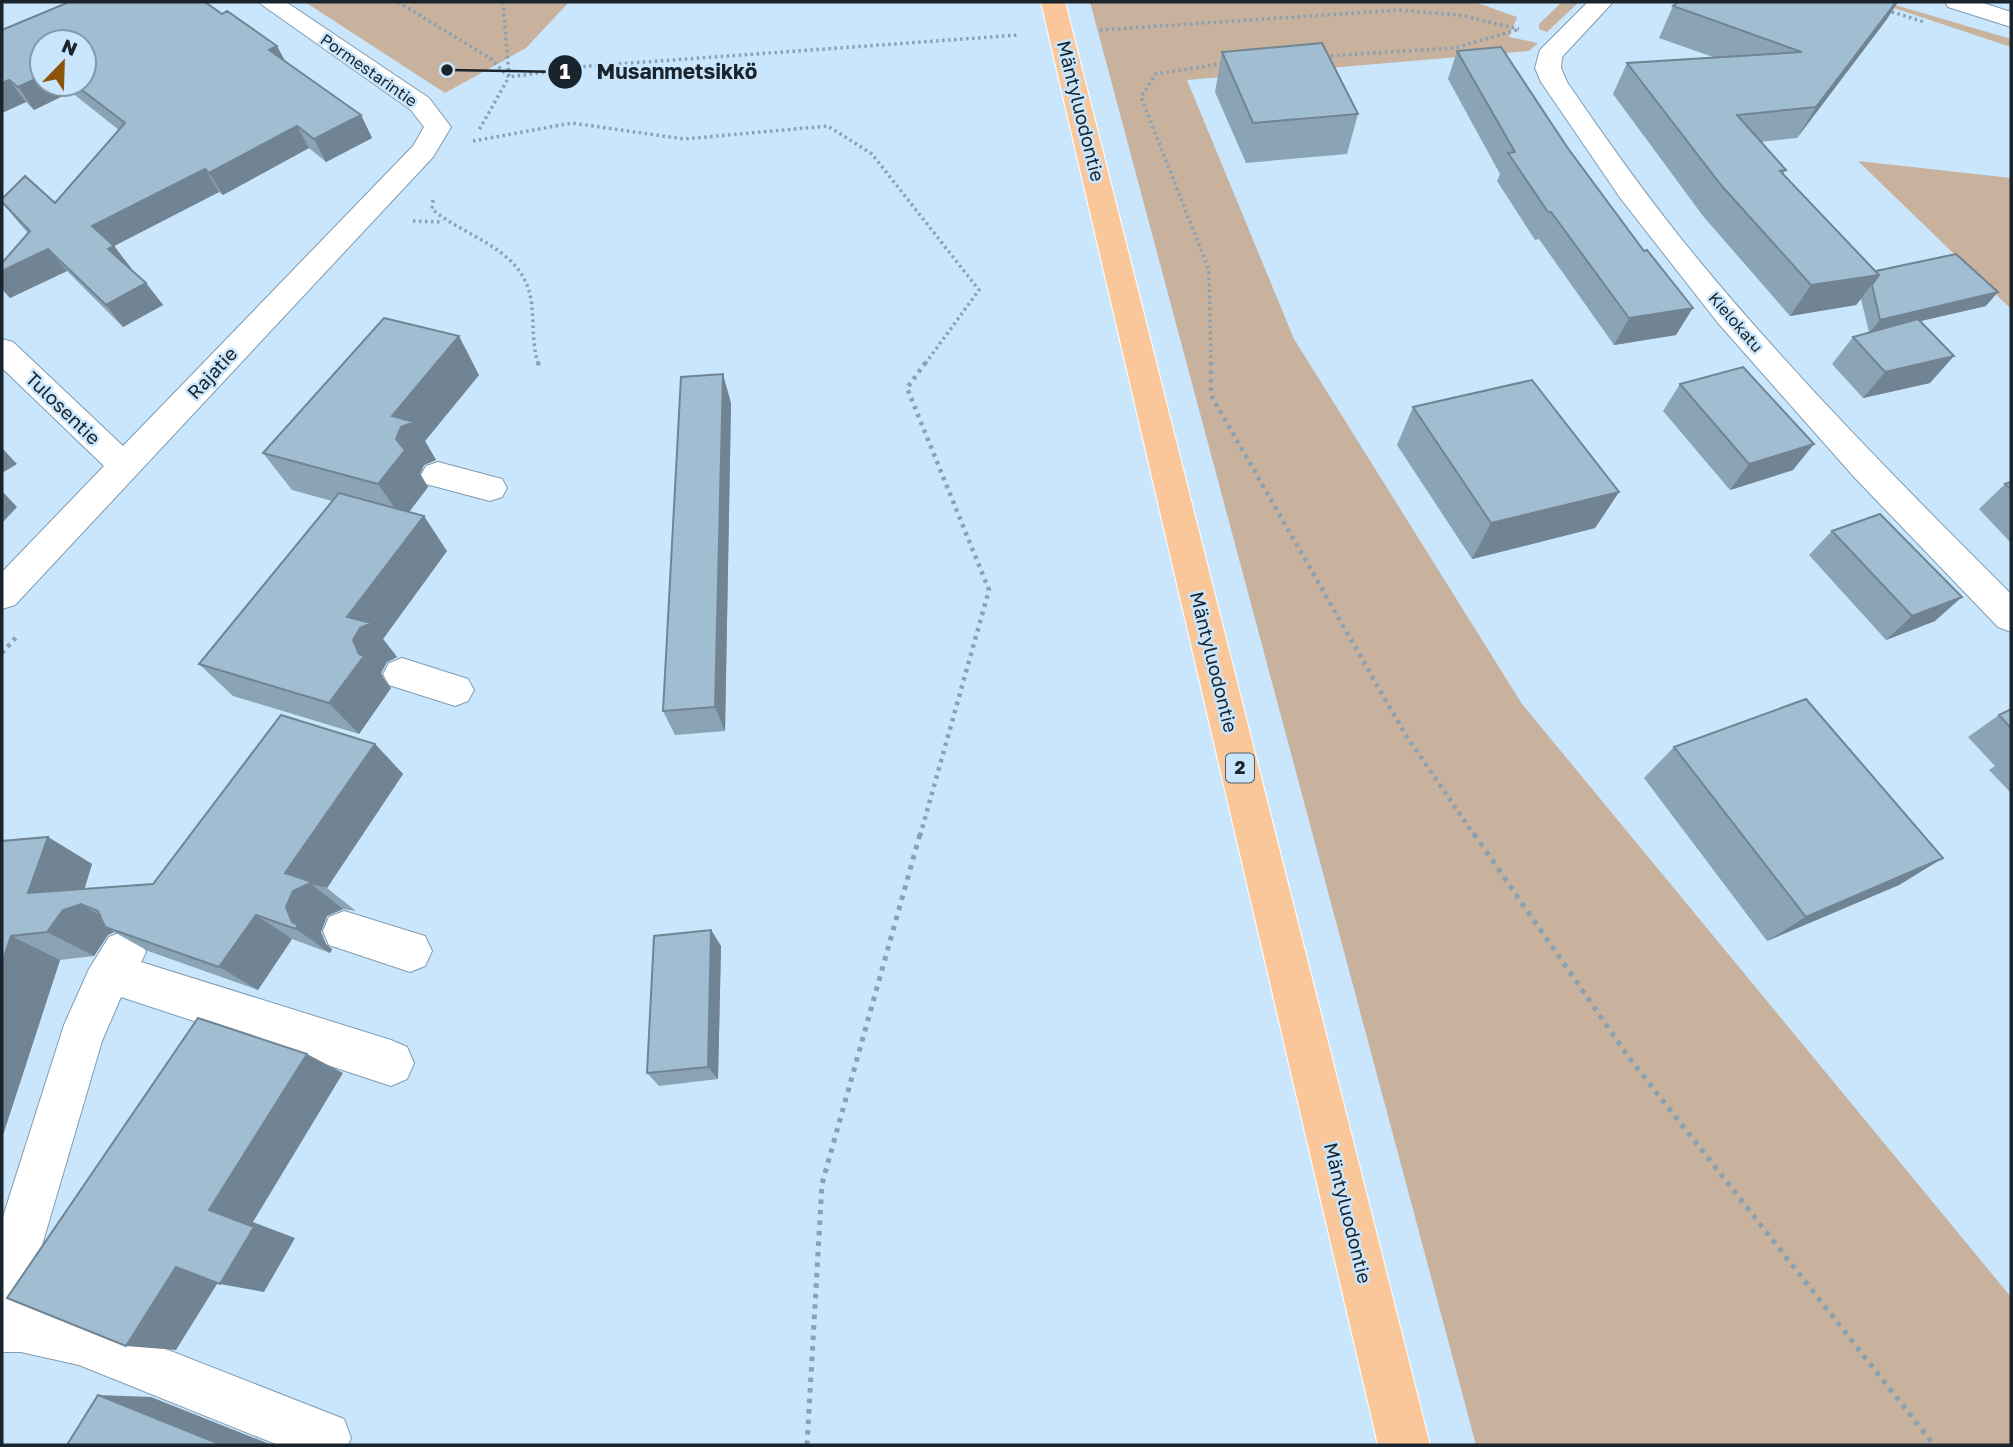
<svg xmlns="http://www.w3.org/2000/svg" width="2013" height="1447" font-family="'Golos Text',sans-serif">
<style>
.green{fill:#c8b29e}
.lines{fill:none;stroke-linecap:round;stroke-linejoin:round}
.minor-casing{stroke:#809cb1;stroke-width:2}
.highway-casing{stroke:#fff;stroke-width:2}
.path-far2{stroke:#8aa1b2;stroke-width:3.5;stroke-dasharray:2.5 3.5;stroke-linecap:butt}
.path-far1{stroke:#8aa1b2;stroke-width:4.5;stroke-dasharray:3.5 5;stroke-linecap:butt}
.path{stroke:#8aa1b2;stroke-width:5;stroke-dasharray:4.5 6;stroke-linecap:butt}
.minor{fill:#fff;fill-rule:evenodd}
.highway{fill:#f9c79a;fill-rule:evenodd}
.wall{fill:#8aa3b5;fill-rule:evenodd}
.shaded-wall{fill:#718493}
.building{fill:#a1bdd2;stroke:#718493;stroke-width:2}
.labels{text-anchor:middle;stroke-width:5;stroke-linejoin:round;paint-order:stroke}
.far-street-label{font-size:16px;fill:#19242c;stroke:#c9e6fd}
.shield{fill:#c9e6fd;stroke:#4e5e6b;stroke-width:2}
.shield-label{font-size:18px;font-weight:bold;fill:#19242c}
.street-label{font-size:19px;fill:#19242c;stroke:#c9e6fd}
.leader{fill:none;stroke:#19242c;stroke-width:2.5}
.callout-dot{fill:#19242c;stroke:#c9e6fd;stroke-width:2.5}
.mark-label{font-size:21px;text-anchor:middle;font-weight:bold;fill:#fff}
.callout-label{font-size:21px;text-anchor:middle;font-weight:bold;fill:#19242c;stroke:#c9e6fd;stroke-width:5;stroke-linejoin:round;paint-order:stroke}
</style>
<rect width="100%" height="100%" fill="#c9e6fd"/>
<path class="green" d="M 305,2 L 569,2 L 526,48 L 445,93 Z
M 1090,2 L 1475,2 L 1517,17 L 1509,37 L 1538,43 L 1529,51 L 1187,80 L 1294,339 L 1522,704 L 2011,1297 L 2011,1445 L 1476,1445 Z
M 1562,2 L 1579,2 L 1547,32 L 1539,29 L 1539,24 Z
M 1885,2 L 2011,39 L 2011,47 L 1879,3 Z
M 1858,161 L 2011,178 L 2011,309 Z"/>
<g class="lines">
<g class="minor-casing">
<path id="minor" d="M 258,2 L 286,2 L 429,98 L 451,127 L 433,157 L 15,605 L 2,609 L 2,572 L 104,466 L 2,368 L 2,339 L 13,342 L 123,446 L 413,146 L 424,127 L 411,110 Z
M 1588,2 L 1613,2 L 1562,57 L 1561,68 L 1567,82 C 1608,142 1650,201 1696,257 C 1794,376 1902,485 2011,594 L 2011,632 L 1998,627 L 1855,478 L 1718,323 L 1621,199 L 1541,82 L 1535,68 L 1540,50 Z
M 1945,2 L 1980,2 L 2011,12 L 2011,27 L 1948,7 Z
M 438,462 L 502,479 L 507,488 L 502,497 L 490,501 L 426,484 L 421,475 L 426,466 Z
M 402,658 L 468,679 L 474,690 L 468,701 L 455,706 L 389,685 L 383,674 L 389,663 Z
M 344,911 L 425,936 L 432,951 L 425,966 L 410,972 L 329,945 L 323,931 L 329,917 Z
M 124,931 L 139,937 L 146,952 L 141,962 L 391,1040 L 407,1047 L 414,1063 L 407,1079 L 391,1086 L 121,997 L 102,1041 L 25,1303 L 79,1315 L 344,1419 L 351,1438 L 348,1445 L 278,1445 L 79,1365 L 21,1352 L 2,1352 L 2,1220 L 64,1025 L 89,969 L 109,937 Z"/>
</g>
<g class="highway-casing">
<path id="highway" d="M 1041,2 L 1065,2 L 1430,1445 L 1378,1445 Z"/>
</g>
<path class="path-far2" d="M 398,2 L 491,59 L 509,77 L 479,130
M 503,2 L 509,77 L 589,66 L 1019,35
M 1886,10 L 1924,22
M 1100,30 L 1400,10 L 1460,15 L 1519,29
M 1325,56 L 1455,48 L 1520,29
M 473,141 L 572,123 L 684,139 L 828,126 L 872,154 L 979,290 L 925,364
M 433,200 L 432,209 C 462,235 515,247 528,288 C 536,310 530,337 538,364
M 413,221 L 443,222
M 1211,364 L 1209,270 L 1141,97 L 1156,74 L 1226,63"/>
<path class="path-far1" d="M 538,362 L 539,367
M 1211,362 L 1211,395 L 1405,734 L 1475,836
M 2,653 L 18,635
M 920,836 L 989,590 L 907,388 L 926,362"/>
<path class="path" d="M 1474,834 L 1630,1059 L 1934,1445
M 807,1445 L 822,1184 L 920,834"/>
<use href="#minor" class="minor"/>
<use href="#highway" class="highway"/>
</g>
<path class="wall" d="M 1673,6 L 1887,19 L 1797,138 L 1760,142 L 1786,170 L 1783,174 L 1876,271 L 1986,306 L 1920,321 L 1930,383 L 1863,398 L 1832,364 L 1853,337 L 1869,332 L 1861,299 L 1856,305 L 1790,316 L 1703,216 L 1613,94 L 1627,63 L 1713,57 L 1659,38 Z
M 2,30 L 285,61 L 361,115 L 372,138 L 326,162 L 309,148 L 223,195 L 219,192 L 114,246 L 131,268 L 129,269 L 146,283 L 163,305 L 123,327 L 67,271 L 10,298 L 2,289 L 2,263 L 28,233 L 19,223 L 2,202 L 55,203 L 119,130 L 71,92 L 34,110 L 26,102 L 2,113 ZM 84,42 L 84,84 L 42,84 Z
M 1457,51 L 1676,335 L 1614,345 L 1539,239 L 1535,240 L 1497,181 L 1500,174 L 1448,79 Z
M 1222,52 L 1358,114 L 1347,154 L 1246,163 L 1215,92 Z
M 479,375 L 425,441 L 436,460 L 424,465 L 420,474 L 428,487 L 409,512 L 447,551 L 383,639 L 397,657 L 387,662 L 381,673 L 384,679 L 391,688 L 359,734 L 233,696 L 199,664 L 332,501 L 292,490 L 263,453 Z
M 1680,384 L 1793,470 L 1730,490 L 1663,411 Z
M 731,403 L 725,731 L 675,735 L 663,711 Z
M 1413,407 L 1619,492 L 1595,528 L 1472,559 L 1397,445 Z
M 2011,482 L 2011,543 L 1979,509 L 2005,484 Z
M 1832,531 L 1935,621 L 1886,640 L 1809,555 Z
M 2011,709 L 2011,793 L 1989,770 L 1995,766 L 1968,737 L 1999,715 Z
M 375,744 L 403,774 L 327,888 L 356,911 L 343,909 L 327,916 L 321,932 L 326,944 L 332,949 L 330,953 L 292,939 L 258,990 L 148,951 L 114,932 L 108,935 L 94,956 L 60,960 L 2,1138 L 2,841 L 48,837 L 92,864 L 84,889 L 153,884 Z
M 1674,747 L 1943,858 L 1899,885 L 1767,941 L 1644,778 Z
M 711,930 L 721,946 L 718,1079 L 659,1086 L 647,1073 Z"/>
<path class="shaded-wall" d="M 1896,2 L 1898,2 L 1887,19 L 1797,138 L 1816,107 Z
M 277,46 L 289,68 L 269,50 Z
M 42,76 L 42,84 L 65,84 L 71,92 L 34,110 L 18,87 Z
M 9,80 L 26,102 L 2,113 L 2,83 Z
M 361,115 L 372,138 L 326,162 L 314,139 Z
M 297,126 L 309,148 L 223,195 L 209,173 Z
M 205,169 L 219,192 L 114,246 L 131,268 L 124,271 L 92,226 Z
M 48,249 L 67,271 L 10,298 L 2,289 L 2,271 Z
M 1879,275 L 1856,305 L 1790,316 L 1811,285 Z
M 146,283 L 163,305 L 123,327 L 106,305 Z
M 1998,292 L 1986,306 L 1869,333 L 1880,320 Z
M 1693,308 L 1676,335 L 1614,345 L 1629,318 Z
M 459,336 L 479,375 L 425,441 L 436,460 L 424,465 L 420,474 L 428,487 L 403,520 L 378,484 L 396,439 L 392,416 Z
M 1954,356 L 1930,383 L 1863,398 L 1885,372 Z
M 723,374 L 731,403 L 725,731 L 715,707 Z
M 1814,444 L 1793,470 L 1730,490 L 1749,464 Z
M 2,448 L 17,464 L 2,473 Z
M 2,491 L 17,507 L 2,523 Z
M 1619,492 L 1595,528 L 1472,559 L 1491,523 Z
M 424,516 L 447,551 L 383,639 L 397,657 L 387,662 L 381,673 L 384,679 L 391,688 L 359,734 L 329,703 L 359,654 L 353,640 L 347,617 Z
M 1962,597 L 1935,621 L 1886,640 L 1912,616 Z
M 375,744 L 403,774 L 327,888 L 324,886 L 310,883 L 343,909 L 327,916 L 321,932 L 326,944 L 332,949 L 330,953 L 296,929 L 286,907 L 285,873 Z
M 48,837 L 92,864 L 80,904 L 125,929 L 105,927 L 114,932 L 108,935 L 94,956 L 47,932 L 28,893 Z
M 1943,858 L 1899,885 L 1767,941 L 1806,917 Z
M 256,915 L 292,939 L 258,990 L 219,967 Z
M 711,930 L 721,946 L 718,1079 L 708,1067 Z
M 11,936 L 60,960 L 2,1138 L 2,963 Z
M 307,1054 L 343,1073 L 253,1222 L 295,1238 L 264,1292 L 220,1284 L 209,1210 Z
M 176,1267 L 222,1276 L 176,1350 L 126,1346 Z
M 98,1395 L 151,1397 L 272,1445 L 222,1445 Z"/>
<path class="building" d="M 69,2 L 205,2 L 222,14 L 227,11 L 277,46 L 269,50 L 361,115 L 314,139 L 297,126 L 209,173 L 205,169 L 92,226 L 114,246 L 108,249 L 146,283 L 106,305 L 48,249 L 2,271 L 2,263 L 30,231 L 2,202 L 2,199 L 25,176 L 55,203 L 125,123 L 74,84 L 84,84 L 84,42 L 42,42 L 42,76 L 18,87 L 9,80 L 2,83 L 2,30 Z
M 1678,2 L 1896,2 L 1816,107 L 1737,115 L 1786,170 L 1780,171 L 1879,275 L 1811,285 L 1721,185 L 1627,63 L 1802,52 L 1673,6 Z
M 1322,43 L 1358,114 L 1253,123 L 1222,52 Z
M 1501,47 L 1567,147 L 1644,251 L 1647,250 L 1693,308 L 1629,318 L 1551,212 L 1548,212 L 1508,153 L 1515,152 L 1457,51 Z
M 1956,254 L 1998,292 L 1880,320 L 1872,285 L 1879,275 L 1876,271 Z
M 384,318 L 459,336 L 392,416 L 414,422 L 401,427 L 396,439 L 405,450 L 378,484 L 263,453 Z
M 1918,319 L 1954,356 L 1885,372 L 1853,337 Z
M 1743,367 L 1814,444 L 1749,464 L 1680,384 Z
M 723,374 L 715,707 L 663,711 L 681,377 Z
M 1532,380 L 1619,492 L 1491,523 L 1413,407 Z
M 2011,482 L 2011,489 L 2005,484 Z
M 339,493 L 424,516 L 347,617 L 371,623 L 360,628 L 353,640 L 359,654 L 364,656 L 329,703 L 199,664 Z
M 1880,514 L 1962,597 L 1912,616 L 1832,531 Z
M 1806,699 L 1943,858 L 1806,917 L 1674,747 Z
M 2011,709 L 2011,728 L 1999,715 Z
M 281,715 L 375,744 L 285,873 L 324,886 L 310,883 L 293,891 L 286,907 L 292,922 L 298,925 L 296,929 L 256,915 L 219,967 L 105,927 L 98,911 L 81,904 L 63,910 L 47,932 L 11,936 L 2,963 L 2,841 L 48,837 L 28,893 L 153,884 Z
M 711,930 L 708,1067 L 647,1073 L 654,936 Z
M 198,1018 L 307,1054 L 209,1210 L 254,1227 L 220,1284 L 176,1267 L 126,1346 L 7,1298 Z
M 98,1395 L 222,1445 L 67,1445 Z"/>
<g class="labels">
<g class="far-street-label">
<text transform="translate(369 70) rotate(35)" y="6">Pormestarintie</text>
<text transform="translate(1736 322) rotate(49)" y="6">Kielokatu</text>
</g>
<rect class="shield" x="1226" y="753.5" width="28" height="29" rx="5"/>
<g class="shield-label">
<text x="1240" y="774">2</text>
</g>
<g class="street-label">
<text transform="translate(1081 111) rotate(76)" y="7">Mäntyluodontie</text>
<text transform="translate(212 373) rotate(-47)" y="7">Rajatie</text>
<text transform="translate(63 408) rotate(44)" y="7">Tulosentie</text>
<text transform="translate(1214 662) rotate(76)" y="7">Mäntyluodontie</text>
<text transform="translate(1348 1213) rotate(76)" y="7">Mäntyluodontie</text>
</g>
</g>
<path class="leader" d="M447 70L565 72"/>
<g class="callout-dot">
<circle cx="447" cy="70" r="7"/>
<circle cx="565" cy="72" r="18"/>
</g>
<g class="mark-label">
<text x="565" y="79">1</text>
</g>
<g class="callout-label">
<text x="677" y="79">Musanmetsikkö</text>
</g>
<rect width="2013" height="1447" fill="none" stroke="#19242c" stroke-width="7"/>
<g transform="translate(63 63) rotate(23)"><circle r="33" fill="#c9e6fd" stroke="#8398a9" stroke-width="2"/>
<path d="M0-5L12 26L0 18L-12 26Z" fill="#8c530c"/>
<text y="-10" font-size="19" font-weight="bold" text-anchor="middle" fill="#19242c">N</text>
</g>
</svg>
